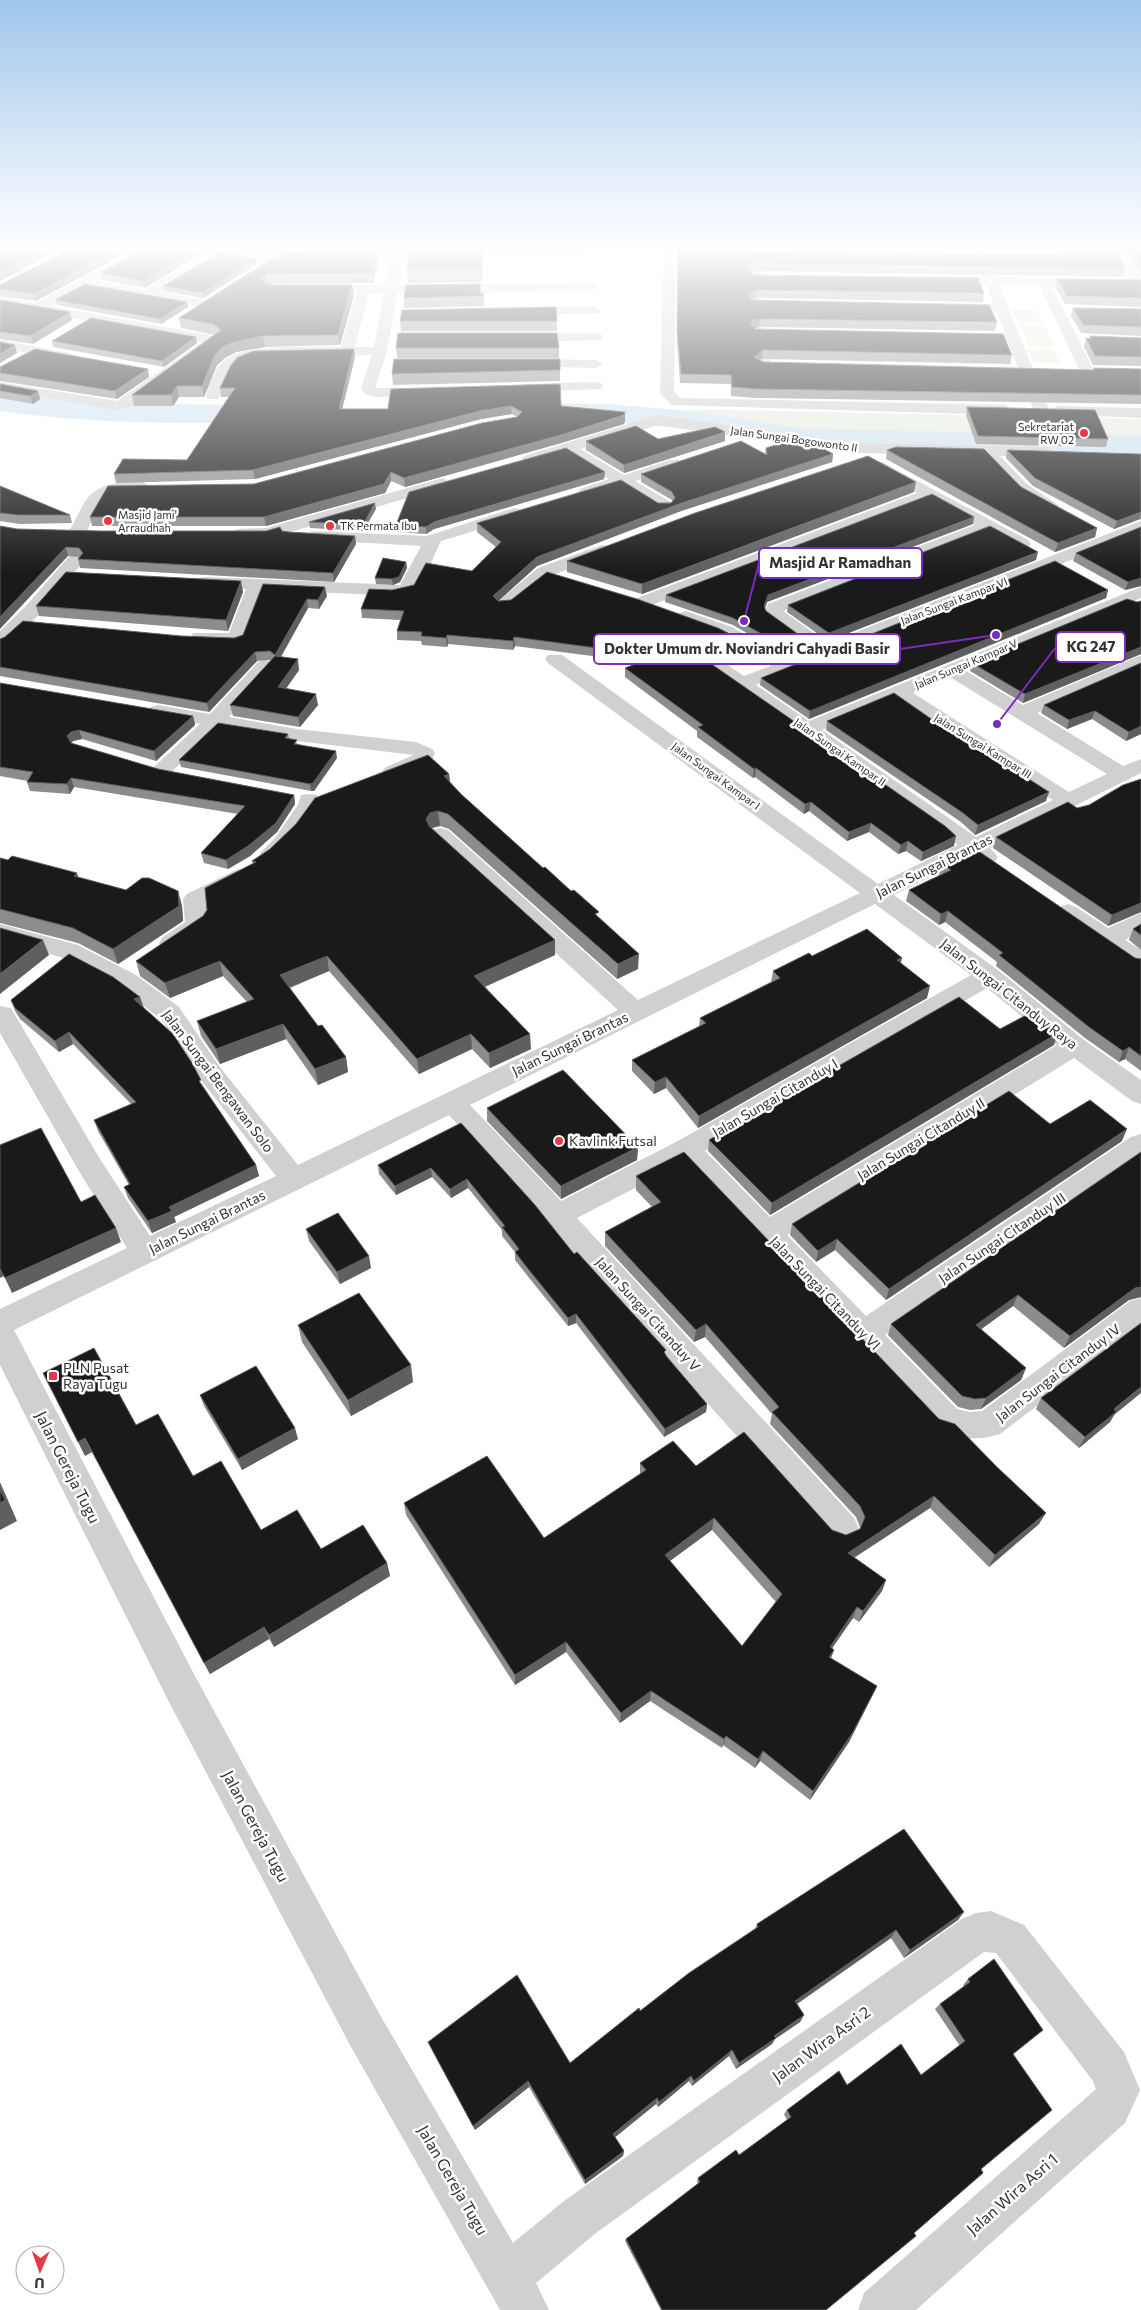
<svg xmlns="http://www.w3.org/2000/svg" width="1141" height="2310" font-family="Commissioner,sans-serif">
<style>
.green{fill:#e6ecdf}
.lines{fill:none;stroke-linecap:round;stroke-linejoin:round}
.river{fill:#cfe2ee;fill-rule:evenodd}
.minor{fill:#d0d0d0;fill-rule:evenodd}
.wall{fill:#8c8c8c;fill-rule:evenodd}
.shaded-wall{fill:#5f5f5f}
.building{fill:#1a1a1a;stroke:#5f5f5f;fill-rule:evenodd}
.poi-dot{fill:#e63946;stroke:#fff;stroke-width:2}
.labels{text-anchor:middle;stroke-width:5;stroke-linejoin:round;paint-order:stroke}
.far-poi-label{font-size:11px;fill:#333;stroke:#fff;text-anchor:start}
.far-street-label{font-size:11px;fill:#333;stroke:#fff}
.street-label{font-size:14px;fill:#333;stroke:#fff}
.poi-label{font-size:14px;fill:#333;stroke:#fff;text-anchor:start}
.near-street-label{font-size:16px;fill:#333;stroke:#fff}
.leader{fill:none;stroke:#7b2cbf;stroke-width:2}
.callout-dot{fill:#7b2cbf;stroke:#fff;stroke-width:2}
.callout{fill:#fff;stroke:#7b2cbf;stroke-width:2}
.callout-label{font-size:15px;text-anchor:middle;font-weight:bold;fill:#333}
</style>
<rect width="100%" height="100%" fill="#fff"/>
<path class="green" d="M 1012,310 L 1036,310 L 1043,323 L 1018,323 Z
M 1019,324 L 1044,325 L 1055,347 L 1029,346 Z
M 1027,349 L 1053,349 L 1060,363 L 1034,362 Z
M 688,409 L 1141,419 L 1141,453 L 840,445 L 700,422 Z"/>
<g class="lines">
<path class="river" d="M 0,393 L 109,404 L 292,405 L 302,408 L 307,414 L 302,420 L 292,423 C 194,423 97,425 0,411 Z
M 552,403 L 607,404 L 691,411 L 804,429 L 1141,435 L 1141,453 L 804,447 L 691,429 L 607,422 L 552,421 L 542,418 L 537,412 L 542,406 Z"/>
<path class="minor" d="M 139,249 L 155,249 L 97,281 L 145,290 L 208,252 L 203,249 C 218,249 270,251 279,261 L 273,265 L 221,255 L 159,292 L 210,301 L 212,304 L 205,308 L 86,287 L 51,306 L 219,337 L 221,340 L 219,343 L 129,407 L 118,410 L 0,390 L 0,382 L 117,401 L 202,342 L 0,305 L 0,297 L 36,303 Z
M 390,249 L 597,249 L 591,254 L 404,257 L 398,285 L 592,283 L 598,287 L 592,291 L 397,293 L 387,351 L 375,388 L 427,388 L 432,389 L 434,392 L 432,395 L 378,397 L 366,395 L 361,388 L 372,355 L 255,357 C 225,364 232,378 218,399 L 208,399 L 206,396 C 210,383 215,367 226,359 C 248,343 313,348 341,347 L 356,293 L 345,293 L 338,289 L 345,285 L 385,285 L 391,257 L 340,258 L 334,254 L 340,250 ZM 369,293 L 384,293 L 374,347 L 355,347 Z
M 664,249 L 676,249 L 674,392 L 680,398 L 1005,405 L 1013,410 L 1005,415 L 671,405 L 660,393 Z
M 746,249 L 758,249 L 759,277 L 772,376 L 765,380 L 758,376 L 747,277 Z
M 973,249 L 985,249 L 996,277 L 1126,279 L 1115,257 L 1121,253 L 1125,254 L 1141,279 L 1141,287 L 1052,286 L 1094,371 L 1087,375 L 1080,371 L 1039,285 L 999,285 L 1050,411 L 1047,414 L 1037,414 L 1034,411 L 1008,341 L 966,341 L 959,337 L 966,333 L 1005,333 L 997,312 L 955,311 L 948,307 L 955,303 L 994,304 L 986,285 L 942,284 L 936,280 L 942,276 L 983,277 Z
M 0,265 L 30,269 L 36,273 L 30,277 L 0,273 Z
M 594,306 L 601,310 L 599,313 L 519,316 L 512,312 L 519,308 Z
M 596,333 L 601,334 L 603,337 L 601,340 L 521,342 L 514,338 L 521,334 Z
M 0,340 L 70,353 L 77,357 L 70,361 L 0,348 Z
M 523,359 L 596,360 L 603,364 L 596,368 L 518,366 L 516,363 L 518,360 Z
M 596,382 L 601,383 L 603,386 L 601,389 L 523,392 L 516,388 L 523,384 Z
M 1058,406 L 1141,408 L 1141,418 L 1053,414 L 1050,411 Z
M 657,415 L 851,443 L 1045,447 L 1053,452 L 1051,455 L 1000,456 L 1027,484 L 1058,505 L 1056,509 C 1032,514 997,471 982,455 L 851,453 L 658,425 L 580,449 L 624,475 L 670,460 L 682,460 L 684,463 L 682,466 L 635,481 L 671,502 L 673,506 L 671,510 L 659,510 L 620,486 L 586,497 L 580,495 L 578,492 L 580,489 L 609,479 L 565,453 L 530,464 L 522,459 L 524,456 Z
M 882,462 L 1028,540 L 1031,544 L 1028,548 L 1016,548 L 988,532 L 783,611 L 828,643 L 1141,521 L 1141,532 L 756,685 L 809,721 L 1141,587 L 1141,598 L 966,671 L 1023,705 L 1141,655 L 1141,668 L 1037,713 L 1123,766 L 1141,759 L 1141,773 L 990,848 L 998,857 L 995,862 C 985,864 980,863 972,856 L 894,895 L 998,970 L 1084,1040 L 1141,1080 L 1141,1104 L 1132,1101 L 1074,1058 L 787,1235 L 866,1316 L 1131,1137 L 1141,1134 L 1141,1158 L 885,1335 L 957,1409 L 970,1412 L 982,1411 L 1130,1301 L 1141,1298 L 1141,1327 L 1000,1434 C 977,1442 959,1438 936,1430 L 683,1163 L 577,1218 L 854,1518 L 859,1529 L 854,1540 L 842,1545 L 830,1540 L 449,1115 L 14,1330 L 195,1676 L 380,2015 L 513,2243 L 564,2201 L 962,1919 L 976,1913 L 991,1911 L 1024,1925 L 1124,2052 L 1140,2090 L 1125,2123 L 916,2310 L 858,2310 L 864,2293 L 1096,2089 L 1093,2081 L 996,1953 L 984,1952 L 596,2233 L 536,2283 L 549,2310 L 500,2310 L 350,2045 L 169,1702 L 0,1365 L 0,1309 L 127,1248 L 80,1173 L 0,1033 L 0,1006 L 11,1008 L 100,1159 L 150,1236 L 276,1176 L 201,1080 L 161,1019 L 118,987 L 60,957 L 0,940 L 0,924 L 78,945 L 136,975 L 179,1007 L 219,1066 L 298,1165 L 618,1010 L 432,840 L 429,835 L 432,830 L 440,828 L 448,830 L 638,1000 L 860,893 L 548,663 L 545,659 L 548,655 L 562,655 L 878,884 L 958,845 L 697,662 L 694,658 L 697,654 L 711,654 L 744,676 L 771,666 L 718,635 L 679,621 L 677,617 L 679,613 L 686,611 L 732,627 L 788,659 L 812,650 L 767,618 L 765,614 L 768,604 L 975,525 L 930,500 L 649,606 L 637,606 L 634,602 L 637,598 L 917,493 L 876,470 L 874,467 L 876,464 ZM 950,677 L 1107,774 L 1069,792 L 913,693 ZM 896,699 L 1053,800 L 976,837 L 822,730 ZM 875,904 L 971,975 L 676,1142 L 561,1201 L 470,1105 ZM 987,988 L 1057,1045 L 770,1217 L 705,1151 Z
M 443,478 L 451,483 L 449,486 L 273,537 L 237,537 L 234,533 L 237,529 L 266,528 Z
M 127,482 L 143,482 L 151,487 C 143,499 118,487 106,497 C 95,506 92,524 84,536 L 72,536 L 69,532 C 86,500 87,485 127,482 Z
M 514,508 L 520,509 L 522,513 L 520,517 L 441,541 C 433,557 421,592 404,596 L 264,590 L 243,643 L 200,643 L 193,641 L 191,637 L 193,633 L 229,633 L 246,589 L 205,587 L 199,586 L 196,582 L 199,578 L 205,577 L 400,585 L 421,546 L 317,540 L 311,539 L 308,535 L 311,531 L 427,536 Z
M 602,545 L 608,546 L 611,550 L 608,554 L 550,576 L 510,608 L 498,608 L 495,604 L 538,568 Z
M 78,552 L 84,553 L 87,557 L 84,561 L 39,615 L 7,645 L 0,647 L 0,631 L 25,607 L 72,553 Z
M 265,660 L 272,662 L 275,666 L 229,717 L 297,729 L 416,742 L 432,749 L 435,753 L 430,764 L 393,777 L 386,775 L 382,771 L 386,767 L 414,755 L 297,741 L 219,728 L 168,775 L 161,777 L 154,775 L 150,771 L 154,767 L 200,724 L 151,715 L 148,711 L 151,707 L 158,705 L 210,714 L 258,662 Z
M 309,794 L 317,795 L 320,805 C 307,824 290,865 263,858 L 260,853 L 274,839 L 298,805 L 301,795 Z
M 238,869 L 246,871 L 249,876 L 246,881 L 207,902 L 209,925 L 205,930 L 179,949 L 171,951 L 163,949 L 159,943 L 163,937 L 185,922 L 183,899 L 187,894 Z
M 1068,904 L 1076,907 L 1108,928 L 1141,913 L 1141,931 L 1125,940 L 1141,950 L 1141,970 L 1132,968 L 1060,917 L 1056,912 L 1060,907 Z"/>
</g>
<path class="wall" d="M 71,249 L 36,301 L 0,296 L 0,285 Z
M 143,249 L 204,249 L 204,252 L 145,288 L 102,280 L 101,273 Z
M 243,249 L 279,249 L 271,255 Z
M 410,249 L 483,249 L 483,258 L 481,282 L 408,283 L 407,269 Z
M 678,249 L 1060,255 L 1061,254 L 1059,251 L 920,249 L 1141,249 L 1141,276 L 1125,252 L 1120,251 L 1118,253 L 1125,269 L 1123,277 L 753,271 L 751,272 L 754,275 L 984,293 L 983,302 L 756,298 L 752,300 L 997,322 L 995,331 L 759,327 L 754,328 L 755,329 L 1012,355 L 1010,364 L 762,359 L 760,360 L 763,362 L 1093,370 L 1094,368 L 1141,369 L 1141,404 L 755,398 L 731,396 L 731,384 L 680,383 L 677,340 Z
M 284,251 L 379,259 L 373,283 L 268,284 L 354,295 L 340,345 L 265,347 L 236,352 L 225,358 L 217,365 L 204,397 L 179,397 L 173,406 L 134,406 L 132,395 L 215,335 L 181,328 L 179,318 Z
M 256,259 L 257,264 L 203,298 L 164,291 L 163,286 Z
M 1057,279 L 1141,280 L 1141,307 L 1065,304 L 1055,287 Z
M 480,284 L 481,293 L 484,293 L 484,306 L 404,308 L 404,298 Z
M 0,300 L 72,320 L 33,344 L 0,339 Z
M 55,300 L 187,302 L 188,307 L 161,324 L 57,305 Z
M 556,307 L 557,331 L 401,331 L 400,321 Z
M 1073,308 L 1141,309 L 1141,336 L 1081,333 L 1071,316 Z
M 1090,336 L 1141,338 L 1141,366 L 1093,365 L 1084,347 L 1086,338 L 1090,339 Z
M 52,341 L 197,343 L 164,367 L 53,347 Z
M 396,348 L 559,348 L 559,358 L 397,358 Z
M 355,357 L 342,409 L 388,409 L 391,389 L 561,406 L 625,420 L 624,424 L 561,443 L 405,487 L 391,481 L 385,493 L 266,526 L 92,526 L 90,517 L 254,484 L 517,417 L 512,414 L 481,419 L 255,479 L 116,483 L 114,474 L 187,460 L 230,397 L 221,397 L 220,388 Z
M 560,359 L 560,381 L 393,385 L 392,374 Z
M 0,373 L 149,377 L 117,399 L 0,381 Z
M 0,384 L 38,391 L 40,399 L 33,404 L 0,398 Z
M 967,407 L 1108,439 L 1106,447 L 976,444 L 966,415 Z
M 586,441 L 725,441 L 624,473 L 586,450 Z
M 804,444 L 833,454 L 832,462 L 681,511 L 537,566 L 498,601 L 727,643 L 696,654 L 954,846 L 921,861 L 906,851 L 898,854 L 869,832 L 847,841 L 809,811 L 804,814 L 755,777 L 753,778 L 697,737 L 697,731 L 625,677 L 625,668 L 639,662 L 515,646 L 513,650 L 448,644 L 447,647 L 422,645 L 421,641 L 397,640 L 397,631 L 400,620 L 362,618 L 361,609 L 392,590 L 472,571 L 496,547 L 477,532 L 477,523 L 658,503 L 671,503 L 673,502 L 672,500 L 641,482 L 641,474 L 765,454 L 766,448 Z
M 887,450 L 1021,487 L 1097,528 L 1095,537 L 1055,552 L 886,459 Z
M 1007,450 L 1141,454 L 1141,520 L 1140,519 L 1114,529 L 1033,486 L 1006,458 Z
M 605,472 L 604,479 L 434,529 L 426,534 L 396,532 L 396,525 Z
M 0,486 L 70,515 L 72,523 L 20,524 L 0,521 Z
M 914,492 L 642,594 L 567,572 L 567,561 Z
M 376,509 L 363,531 L 310,528 L 309,522 Z
M 973,524 L 767,602 L 765,609 L 766,611 L 808,649 L 788,657 L 733,625 L 665,602 L 666,595 Z
M 1141,527 L 1141,586 L 1125,590 L 1073,561 L 1076,553 Z
M 17,529 L 100,531 L 282,531 L 289,532 L 355,536 L 356,544 L 334,582 L 80,568 L 78,559 L 80,557 L 68,556 Z
M 1036,560 L 828,641 L 787,612 L 788,605 Z
M 406,562 L 407,568 L 400,582 L 393,585 L 376,584 L 375,578 Z
M 263,584 L 327,596 L 319,609 L 308,608 L 281,657 L 299,670 L 286,689 L 318,705 L 300,727 L 233,716 L 230,705 L 271,660 L 257,661 L 209,712 L 0,676 L 0,639 L 181,636 L 234,638 L 243,635 Z
M 1108,590 L 1106,598 L 809,719 L 760,685 L 761,678 Z
M 243,592 L 228,631 L 39,616 L 36,606 Z
M 1141,601 L 1141,654 L 1023,703 L 970,671 L 972,663 Z
M 1141,663 L 1141,734 L 1126,741 L 1092,719 L 1067,729 L 1041,713 L 1044,705 Z
M 0,683 L 193,716 L 195,725 L 156,761 L 82,739 L 73,741 L 71,744 L 158,769 L 294,795 L 295,804 L 277,832 L 250,856 L 228,869 L 204,863 L 201,853 L 238,814 L 74,787 L 70,794 L 30,791 L 27,782 L 28,781 L 0,776 Z
M 827,721 L 940,725 L 1004,760 L 1003,762 L 1046,801 L 975,835 L 961,822 L 826,730 Z
M 288,734 L 289,738 L 298,744 L 337,758 L 314,791 L 311,791 L 181,767 L 179,760 Z
M 449,774 L 450,783 L 462,795 L 598,917 L 638,969 L 617,979 L 449,829 L 440,826 L 432,828 L 555,940 L 555,955 L 485,987 L 531,1049 L 490,1068 L 472,1049 L 419,1074 L 329,971 L 290,988 L 318,1026 L 346,1057 L 348,1072 L 318,1085 L 286,1039 L 220,1064 L 201,1036 L 197,1021 L 247,1002 L 223,976 L 170,998 L 140,976 L 136,961 L 203,916 L 253,864 L 252,861 Z
M 1089,805 L 1141,912 L 1108,926 L 993,848 L 996,837 Z
M 0,858 L 126,890 L 178,891 L 182,906 L 183,921 L 118,964 L 78,943 L 0,923 Z
M 942,864 L 1135,958 L 1141,959 L 1141,1071 L 1125,1059 L 1119,1062 L 1085,1038 L 996,966 L 997,962 L 945,922 L 939,925 L 906,901 L 909,890 L 939,875 Z
M 1141,924 L 1141,950 L 1129,940 L 1133,929 Z
M 812,956 L 902,958 L 901,963 L 927,998 L 698,1128 L 666,1088 L 654,1094 L 632,1071 L 632,1060 L 699,1027 L 700,1018 L 771,982 L 773,971 Z
M 11,1000 L 143,1007 L 203,1086 L 256,1165 L 259,1176 L 174,1217 L 176,1222 L 152,1233 L 128,1198 L 124,1187 L 129,1185 L 98,1131 L 94,1120 L 131,1104 L 73,1044 L 59,1052 L 20,1019 L 15,1011 Z
M 1000,1029 L 1054,1045 L 770,1215 L 708,1151 L 709,1140 Z
M 487,1108 L 638,1147 L 637,1160 L 561,1199 L 487,1121 Z
M 461,1123 L 574,1254 L 665,1354 L 707,1404 L 706,1412 L 664,1437 L 576,1323 L 568,1326 L 530,1279 L 515,1260 L 515,1252 L 502,1236 L 502,1230 L 468,1188 L 451,1198 L 432,1177 L 396,1195 L 379,1174 L 378,1165 Z
M 1050,1124 L 1122,1141 L 886,1300 L 835,1250 L 816,1262 L 790,1235 L 792,1224 Z
M 1141,1152 L 1141,1297 L 1129,1300 L 1064,1348 L 1013,1306 L 981,1329 L 1026,1368 L 1021,1380 L 981,1409 L 970,1410 L 958,1407 L 888,1335 L 891,1324 Z
M 636,1176 L 1039,1524 L 989,1567 L 930,1508 L 854,1558 L 886,1580 L 882,1591 L 859,1622 L 853,1618 L 832,1648 L 834,1650 L 831,1658 L 872,1696 L 849,1742 L 810,1800 L 760,1761 L 755,1768 L 723,1745 L 722,1748 L 650,1701 L 620,1723 L 566,1652 L 515,1685 L 406,1515 L 404,1503 L 544,1538 L 640,1474 L 640,1463 L 696,1466 L 832,1530 L 846,1535 L 860,1529 L 860,1527 L 856,1517 L 770,1424 L 772,1414 L 705,1337 L 694,1342 L 605,1246 L 605,1232 L 652,1207 L 636,1190 ZM 712,1530 L 776,1602 L 742,1646 L 670,1561 Z
M 306,1229 L 371,1268 L 340,1284 L 309,1241 Z
M 298,1325 L 413,1382 L 351,1416 L 302,1342 Z
M 200,1395 L 298,1439 L 242,1470 L 204,1406 Z
M 1041,1398 L 1114,1415 L 1110,1422 L 1079,1448 L 1036,1409 Z
M 136,1425 L 193,1476 L 261,1530 L 321,1549 L 387,1563 L 390,1576 L 274,1647 L 269,1639 L 210,1674 L 92,1452 L 85,1456 Z
M 958,1920 L 904,1958 L 891,1938 L 797,2004 L 804,2015 L 800,2022 L 775,2039 L 772,2044 L 736,2069 L 729,2056 L 692,2086 L 689,2081 L 658,2107 L 656,2104 L 615,2137 L 624,2151 L 623,2156 L 585,2184 L 529,2087 L 475,2130 L 431,2048 L 428,2042 L 570,2063 L 640,2011 L 755,1929 L 757,1924 Z
M 968,1979 L 1013,2054 L 981,2169 L 826,2310 L 661,2310 L 625,2241 L 626,2239 L 698,2184 L 697,2181 L 698,2178 L 739,2155 L 787,2120 L 784,2114 L 787,2110 L 847,2085 L 921,2075 L 960,2046 L 935,2009 L 940,2004 L 964,1986 L 963,1985 Z"/>
<path class="shaded-wall" d="M 45,249 L 61,249 L 0,281 L 0,273 Z
M 119,249 L 134,249 L 36,301 L 34,294 Z
M 196,249 L 204,249 L 204,252 L 145,288 L 143,281 Z
M 270,249 L 279,249 L 271,255 Z
M 378,249 L 379,259 L 373,283 L 372,273 Z
M 482,249 L 483,249 L 483,258 L 481,282 L 481,268 Z
M 1115,249 L 1120,249 L 1120,251 L 1113,257 Z
M 256,259 L 257,264 L 203,298 L 202,293 Z
M 754,263 L 753,271 L 745,276 L 746,268 Z
M 266,274 L 267,284 L 263,288 L 262,278 Z
M 352,285 L 354,295 L 340,345 L 338,335 Z
M 757,290 L 756,298 L 747,304 L 748,295 Z
M 187,302 L 188,307 L 161,324 L 160,319 Z
M 70,312 L 72,320 L 33,344 L 31,336 Z
M 760,319 L 759,327 L 752,329 L 751,325 L 753,320 Z
M 263,336 L 265,347 L 236,352 L 225,358 L 217,365 L 204,397 L 202,386 L 215,355 L 223,347 L 234,342 Z
M 196,337 L 197,343 L 164,367 L 162,361 Z
M 15,345 L 17,353 L 0,363 L 0,354 Z
M 354,349 L 355,357 L 340,418 L 339,409 Z
M 763,350 L 762,359 L 753,366 L 754,357 Z
M 148,369 L 149,377 L 117,399 L 115,391 Z
M 177,386 L 179,397 L 173,406 L 171,395 Z
M 38,391 L 40,399 L 33,404 L 30,396 Z
M 511,406 L 512,414 L 481,419 L 255,479 L 253,470 L 480,411 Z
M 625,412 L 625,420 L 624,424 L 561,443 L 405,487 L 404,478 Z
M 725,432 L 725,441 L 624,473 L 624,465 Z
M 833,454 L 832,462 L 681,511 L 537,566 L 494,605 L 493,596 L 537,557 L 682,503 Z
M 391,472 L 391,481 L 385,493 L 266,526 L 264,517 Z
M 605,472 L 604,479 L 434,529 L 426,534 L 426,527 L 434,522 Z
M 916,482 L 914,492 L 642,594 L 642,584 Z
M 375,503 L 376,509 L 363,531 L 363,525 Z
M 1141,512 L 1140,519 L 1114,529 L 1117,521 Z
M 974,517 L 973,524 L 767,602 L 763,613 L 764,606 L 768,595 Z
M 1097,528 L 1095,537 L 1055,552 L 1058,543 Z
M 355,536 L 356,544 L 334,582 L 333,573 Z
M 66,547 L 68,556 L 0,629 L 0,617 Z
M 1038,552 L 1036,560 L 828,641 L 829,633 Z
M 406,562 L 407,568 L 400,582 L 393,585 L 392,579 Z
M 1141,578 L 1141,586 L 1125,590 L 1128,582 Z
M 241,581 L 243,592 L 228,631 L 226,620 Z
M 325,587 L 327,596 L 319,609 L 318,600 Z
M 1108,590 L 1106,598 L 809,719 L 810,711 Z
M 307,599 L 308,608 L 276,665 L 275,655 Z
M 728,633 L 727,643 L 691,655 L 692,646 Z
M 447,635 L 448,644 L 447,647 L 446,638 Z
M 514,637 L 515,646 L 513,650 L 513,641 Z
M 809,642 L 808,649 L 788,657 L 789,649 Z
M 1141,647 L 1141,654 L 1023,703 L 1025,694 Z
M 255,652 L 257,661 L 209,712 L 207,703 Z
M 298,659 L 299,670 L 279,698 L 278,687 Z
M 316,694 L 318,705 L 300,727 L 298,717 Z
M 1095,711 L 1092,719 L 1067,729 L 1069,720 Z
M 193,716 L 195,725 L 156,761 L 154,751 Z
M 1141,726 L 1141,734 L 1126,741 L 1129,732 Z
M 79,730 L 82,739 L 73,741 L 70,746 L 67,736 L 71,732 Z
M 336,751 L 337,758 L 314,791 L 311,791 L 310,784 Z
M 756,768 L 755,777 L 753,778 L 754,769 Z
M 449,774 L 451,789 L 444,776 Z
M 71,778 L 74,787 L 70,794 L 67,784 Z
M 1049,792 L 1046,801 L 975,835 L 978,825 Z
M 294,795 L 295,804 L 277,832 L 250,856 L 228,869 L 226,860 Z
M 811,802 L 809,811 L 804,814 L 805,804 Z
M 438,811 L 440,826 L 432,828 L 427,834 L 426,819 L 430,813 Z
M 871,823 L 869,832 L 847,841 L 849,832 Z
M 956,836 L 954,846 L 921,861 L 923,852 Z
M 908,841 L 906,851 L 898,854 L 901,845 Z
M 77,873 L 82,888 L 74,876 Z
M 178,891 L 182,906 L 183,921 L 118,964 L 113,949 Z
M 1141,903 L 1141,912 L 1108,926 L 1112,915 Z
M 948,911 L 945,922 L 939,925 L 941,914 Z
M 43,940 L 49,955 L 0,994 L 0,974 Z
M 555,940 L 555,955 L 475,991 L 474,976 Z
M 639,954 L 638,969 L 617,979 L 618,964 Z
M 327,956 L 329,971 L 283,990 L 280,975 Z
M 902,958 L 899,969 L 897,960 Z
M 220,961 L 223,976 L 170,998 L 165,983 Z
M 930,986 L 927,998 L 698,1128 L 699,1116 Z
M 140,997 L 144,1008 L 134,999 Z
M 283,1024 L 286,1039 L 220,1064 L 216,1049 Z
M 69,1032 L 73,1044 L 59,1052 L 55,1041 Z
M 1058,1033 L 1054,1045 L 770,1215 L 772,1203 Z
M 471,1034 L 472,1049 L 419,1074 L 417,1059 Z
M 530,1034 L 531,1049 L 490,1068 L 489,1053 Z
M 1129,1047 L 1125,1059 L 1119,1062 L 1123,1051 Z
M 346,1057 L 348,1072 L 318,1085 L 315,1069 Z
M 666,1077 L 666,1088 L 654,1094 L 655,1082 Z
M 1127,1129 L 1122,1141 L 886,1300 L 889,1289 Z
M 638,1147 L 637,1160 L 561,1199 L 561,1186 Z
M 256,1165 L 259,1176 L 174,1217 L 176,1222 L 152,1233 L 148,1221 L 169,1207 Z
M 431,1168 L 432,1177 L 396,1195 L 395,1186 Z
M 467,1179 L 468,1188 L 451,1198 L 450,1189 Z
M 116,1228 L 121,1242 L 12,1293 L 5,1278 Z
M 837,1239 L 835,1250 L 816,1262 L 818,1251 Z
M 369,1256 L 371,1268 L 340,1284 L 337,1272 Z
M 0,1269 L 4,1276 L 0,1278 Z
M 1141,1287 L 1141,1297 L 1129,1300 L 1064,1348 L 1070,1336 L 1135,1288 Z
M 1018,1295 L 1013,1306 L 972,1336 L 976,1325 Z
M 576,1314 L 576,1323 L 568,1326 L 568,1318 Z
M 706,1324 L 705,1337 L 694,1342 L 696,1330 Z
M 411,1365 L 413,1382 L 351,1416 L 348,1400 Z
M 1026,1368 L 1021,1380 L 981,1409 L 986,1398 Z
M 1141,1387 L 1141,1393 L 1114,1415 L 1110,1422 L 1079,1448 L 1085,1437 L 1114,1409 Z
M 707,1404 L 706,1412 L 664,1437 L 665,1429 Z
M 295,1428 L 298,1439 L 242,1470 L 238,1459 Z
M 85,1438 L 92,1452 L 85,1456 L 78,1442 Z
M 0,1482 L 17,1521 L 0,1530 Z
M 934,1496 L 930,1508 L 844,1564 L 848,1553 Z
M 1046,1513 L 1039,1524 L 989,1567 L 995,1555 Z
M 714,1518 L 712,1530 L 663,1566 L 665,1555 Z
M 387,1563 L 390,1576 L 274,1647 L 269,1635 Z
M 886,1580 L 882,1591 L 859,1622 L 863,1611 Z
M 857,1607 L 853,1618 L 826,1657 L 830,1647 Z
M 264,1627 L 269,1639 L 210,1674 L 204,1663 Z
M 566,1642 L 566,1652 L 515,1685 L 515,1675 Z
M 834,1650 L 830,1660 L 829,1657 Z
M 877,1686 L 849,1742 L 810,1800 L 813,1791 Z
M 651,1691 L 650,1701 L 620,1723 L 621,1713 Z
M 726,1736 L 722,1748 L 724,1739 Z
M 763,1751 L 760,1761 L 755,1768 L 758,1759 Z
M 964,1912 L 958,1920 L 904,1958 L 910,1950 Z
M 896,1930 L 891,1938 L 791,2008 L 795,2001 Z
M 804,2015 L 800,2022 L 775,2039 L 772,2044 L 736,2069 L 739,2063 L 774,2036 Z
M 732,2050 L 729,2056 L 692,2086 L 694,2081 Z
M 691,2076 L 689,2081 L 658,2107 L 659,2102 Z
M 528,2081 L 529,2087 L 475,2130 L 473,2126 Z
M 657,2098 L 656,2104 L 613,2139 L 613,2134 Z
M 624,2151 L 623,2156 L 585,2184 L 585,2180 Z"/>
<path class="building" d="M 0,249 L 45,249 L 0,273 Z
M 71,249 L 119,249 L 34,294 L 0,289 L 0,285 Z
M 143,249 L 196,249 L 143,281 L 101,273 Z
M 378,249 L 372,273 L 266,274 L 262,278 L 264,283 L 271,285 L 352,285 L 338,335 L 263,336 L 234,342 L 223,347 L 215,355 L 202,386 L 177,386 L 171,395 L 132,395 L 221,330 L 213,324 L 179,318 L 284,251 Z
M 410,249 L 482,249 L 481,268 L 407,269 Z
M 678,249 L 752,249 L 754,251 L 1060,255 L 1068,249 L 1116,249 L 1125,269 L 754,263 L 746,268 L 754,275 L 978,278 L 984,293 L 757,290 L 748,295 L 752,300 L 989,305 L 997,322 L 760,319 L 753,320 L 751,325 L 755,329 L 1003,334 L 1012,355 L 763,350 L 754,357 L 763,362 L 1094,370 L 1094,368 L 1141,369 L 1141,395 L 756,389 L 732,387 L 731,375 L 681,374 L 677,331 Z
M 1131,249 L 1141,249 L 1141,264 Z
M 221,252 L 256,259 L 202,293 L 163,286 Z
M 1057,279 L 1141,280 L 1141,298 L 1067,296 Z
M 85,284 L 187,302 L 160,319 L 55,300 Z
M 480,284 L 480,293 L 484,293 L 483,296 L 404,298 L 406,285 Z
M 0,300 L 70,312 L 31,336 L 0,332 Z
M 556,307 L 557,321 L 400,321 L 402,310 Z
M 1073,308 L 1141,309 L 1141,327 L 1083,325 Z
M 91,318 L 196,337 L 162,361 L 52,341 Z
M 398,333 L 557,333 L 559,348 L 396,348 Z
M 1090,336 L 1141,338 L 1141,357 L 1095,356 L 1086,338 L 1091,339 Z
M 0,342 L 15,345 L 0,354 Z
M 35,349 L 148,369 L 115,391 L 0,373 L 0,367 Z
M 354,349 L 339,409 L 388,409 L 391,389 L 560,384 L 561,406 L 625,412 L 624,415 L 561,435 L 404,478 L 391,472 L 384,484 L 264,517 L 90,517 L 108,486 L 254,484 L 482,423 L 517,417 L 522,412 L 511,406 L 480,411 L 253,470 L 114,474 L 123,459 L 187,460 L 235,388 L 220,388 L 231,365 L 238,357 L 254,351 Z
M 394,359 L 560,359 L 560,370 L 392,374 Z
M 0,384 L 38,391 L 30,396 L 0,391 Z
M 967,407 L 1095,410 L 1108,439 L 978,436 Z
M 636,426 L 658,439 L 715,427 L 725,432 L 624,465 L 586,441 Z
M 795,439 L 804,444 L 823,448 L 833,454 L 682,503 L 537,557 L 493,596 L 498,601 L 511,600 L 547,572 L 637,599 L 718,628 L 728,633 L 692,646 L 697,654 L 945,826 L 956,836 L 923,852 L 908,841 L 901,845 L 871,823 L 849,832 L 811,802 L 805,804 L 756,768 L 754,769 L 698,727 L 703,725 L 625,668 L 657,656 L 514,637 L 513,641 L 447,635 L 446,638 L 421,636 L 422,632 L 397,631 L 404,611 L 361,609 L 369,589 L 392,590 L 414,585 L 426,563 L 472,571 L 501,542 L 477,523 L 621,480 L 658,503 L 671,503 L 675,498 L 672,492 L 641,474 L 741,441 L 767,455 L 766,448 Z
M 896,447 L 984,449 L 1021,487 L 1097,528 L 1058,543 L 887,450 Z
M 566,448 L 605,472 L 434,522 L 426,527 L 396,525 L 409,492 Z
M 1007,450 L 1141,454 L 1141,512 L 1117,521 L 1035,478 Z
M 868,456 L 916,482 L 642,584 L 567,561 L 695,513 Z
M 0,486 L 70,515 L 18,515 L 0,513 Z
M 932,494 L 974,517 L 768,595 L 764,606 L 766,611 L 809,642 L 789,649 L 733,618 L 666,595 Z
M 375,503 L 363,525 L 309,522 Z
M 0,526 L 17,529 L 100,531 L 266,531 L 280,527 L 282,531 L 289,532 L 355,536 L 333,573 L 78,559 L 83,553 L 79,548 L 66,547 L 0,617 Z
M 990,526 L 1038,552 L 829,633 L 788,605 Z
M 1141,527 L 1141,578 L 1128,582 L 1076,553 Z
M 383,558 L 406,562 L 399,577 L 392,579 L 375,578 Z
M 1055,561 L 1108,590 L 810,711 L 761,678 Z
M 66,572 L 241,581 L 226,620 L 36,606 Z
M 263,584 L 325,587 L 318,600 L 307,599 L 275,655 L 270,651 L 255,652 L 207,703 L 0,667 L 0,639 L 5,637 L 23,621 L 181,636 L 234,638 L 243,635 Z
M 1127,599 L 1137,602 L 1141,601 L 1141,647 L 1025,694 L 972,663 Z
M 275,656 L 298,659 L 278,687 L 316,694 L 298,717 L 230,705 Z
M 1141,663 L 1141,726 L 1129,732 L 1095,711 L 1069,720 L 1044,705 Z
M 0,683 L 193,716 L 154,751 L 79,730 L 71,732 L 67,736 L 71,743 L 158,769 L 294,795 L 276,823 L 248,846 L 226,860 L 201,853 L 245,806 L 71,778 L 67,784 L 27,782 L 33,772 L 0,767 Z
M 894,693 L 940,725 L 944,724 L 1004,760 L 1001,761 L 1049,792 L 978,825 L 963,813 L 827,721 Z
M 218,723 L 288,734 L 285,738 L 297,740 L 294,744 L 336,751 L 313,783 L 310,784 L 179,760 Z
M 428,755 L 449,774 L 444,776 L 462,795 L 543,868 L 545,867 L 571,891 L 574,890 L 599,912 L 595,914 L 639,954 L 618,964 L 448,814 L 438,811 L 430,813 L 426,819 L 429,826 L 555,940 L 474,976 L 530,1034 L 489,1053 L 471,1034 L 417,1059 L 327,956 L 280,975 L 318,1026 L 322,1025 L 346,1057 L 315,1069 L 283,1024 L 216,1049 L 197,1021 L 254,999 L 220,961 L 165,983 L 136,961 L 203,916 L 207,910 L 205,888 L 256,862 L 252,861 L 270,849 L 296,824 L 315,798 Z
M 1141,779 L 1141,903 L 1112,915 L 996,837 L 1068,802 L 1077,808 L 1089,805 L 1123,785 Z
M 974,848 L 1135,958 L 1141,959 L 1141,1056 L 1129,1047 L 1123,1051 L 1089,1027 L 999,955 L 1003,953 L 948,911 L 941,914 L 909,890 L 951,870 L 942,864 Z
M 12,856 L 77,873 L 74,876 L 126,890 L 142,878 L 149,878 L 178,891 L 179,906 L 113,949 L 73,928 L 0,909 L 0,858 L 8,860 Z
M 1141,924 L 1141,935 L 1133,929 Z
M 0,928 L 43,940 L 0,974 Z
M 867,929 L 902,958 L 897,960 L 930,986 L 699,1116 L 666,1077 L 655,1082 L 632,1060 L 706,1023 L 700,1018 L 780,978 L 773,971 L 809,953 L 812,956 Z
M 69,954 L 113,977 L 140,997 L 134,999 L 173,1034 L 192,1063 L 201,1080 L 199,1081 L 256,1165 L 169,1207 L 172,1211 L 148,1221 L 124,1187 L 130,1184 L 94,1120 L 136,1102 L 69,1032 L 55,1041 L 15,1008 L 11,1000 Z
M 959,997 L 1000,1029 L 1032,1012 L 1058,1033 L 772,1203 L 709,1140 Z
M 563,1070 L 638,1147 L 561,1186 L 487,1108 Z
M 1009,1091 L 1050,1124 L 1090,1100 L 1127,1129 L 889,1289 L 837,1239 L 818,1251 L 792,1224 Z
M 461,1123 L 535,1205 L 574,1254 L 577,1252 L 666,1350 L 664,1352 L 667,1357 L 707,1404 L 665,1429 L 576,1314 L 568,1318 L 529,1270 L 515,1252 L 519,1249 L 502,1227 L 505,1226 L 467,1179 L 450,1189 L 431,1168 L 395,1186 L 378,1165 Z
M 41,1128 L 81,1202 L 95,1195 L 116,1228 L 5,1278 L 0,1269 L 0,1145 Z
M 684,1152 L 939,1419 L 955,1424 L 997,1467 L 1046,1513 L 995,1555 L 934,1496 L 848,1553 L 886,1580 L 863,1611 L 857,1607 L 830,1647 L 834,1650 L 829,1657 L 877,1686 L 853,1732 L 813,1791 L 763,1751 L 758,1759 L 726,1736 L 724,1739 L 651,1691 L 621,1713 L 566,1642 L 515,1675 L 404,1503 L 487,1456 L 544,1538 L 646,1470 L 640,1463 L 673,1441 L 696,1466 L 744,1432 L 832,1530 L 846,1535 L 860,1529 L 865,1517 L 860,1506 L 772,1412 L 779,1407 L 706,1324 L 696,1330 L 605,1232 L 661,1202 L 636,1176 ZM 714,1518 L 782,1594 L 742,1646 L 665,1555 Z
M 1141,1152 L 1141,1287 L 1135,1288 L 1070,1336 L 1018,1295 L 976,1325 L 1026,1368 L 986,1398 L 975,1399 L 962,1396 L 891,1324 Z
M 338,1213 L 369,1256 L 337,1272 L 306,1229 Z
M 359,1293 L 411,1365 L 348,1400 L 298,1325 Z
M 1141,1323 L 1141,1387 L 1114,1409 L 1116,1412 L 1085,1437 L 1041,1398 Z
M 94,1348 L 136,1425 L 158,1414 L 193,1476 L 221,1461 L 261,1530 L 297,1510 L 321,1549 L 363,1525 L 387,1563 L 269,1635 L 264,1627 L 204,1663 L 85,1438 L 78,1442 L 43,1373 Z
M 256,1366 L 295,1428 L 238,1459 L 200,1395 Z
M 0,1490 L 5,1500 L 0,1503 Z
M 904,1829 L 964,1912 L 910,1950 L 896,1930 L 795,2001 L 804,2015 L 774,2036 L 776,2038 L 739,2063 L 732,2050 L 694,2081 L 691,2076 L 659,2102 L 657,2098 L 613,2134 L 624,2151 L 585,2180 L 528,2081 L 473,2126 L 428,2042 L 517,1975 L 570,2063 L 639,2008 L 640,2011 L 689,1973 L 758,1927 L 757,1924 Z
M 994,1959 L 1043,2030 L 1013,2054 L 1052,2110 L 981,2169 L 983,2173 L 914,2233 L 916,2236 L 826,2310 L 662,2310 L 626,2239 L 700,2182 L 698,2178 L 736,2150 L 739,2155 L 791,2117 L 787,2110 L 839,2071 L 847,2085 L 901,2044 L 921,2075 L 965,2041 L 940,2004 L 970,1982 L 968,1979 Z"/>
<linearGradient id="sky" x2="0" y2="1"><stop stop-color="#9ec6ea"/><stop offset="0.43" stop-color="#fff"/><stop offset="1" stop-color="#fff" stop-opacity="0"/></linearGradient>
<rect width="1141" height="573" fill="url(#sky)"/>
<g class="poi-dot">
<circle cx="1084" cy="433" r="5"/>
<circle cx="108" cy="521" r="5"/>
<circle cx="330" cy="526" r="5"/>
<circle cx="559" cy="1141" r="5"/>
<rect x="48" y="1371" width="10" height="10" rx="2.5"/>
</g>
<g class="labels">
<g class="far-poi-label">
<text x="1074" y="431" text-anchor="end">Sekretariat<tspan x="1074" dy="13">RW 02</tspan></text>
<text x="118" y="519">Masjid Jami'<tspan x="118" dy="13">Arraudhah</tspan></text>
<text x="340" y="530">TK Permata Ibu</text>
</g>
<g class="far-street-label">
<text transform="translate(794 439) rotate(8)" y="4">Jalan Sungai Bogowonto II</text>
<text transform="translate(954 601) rotate(-21)" y="4">Jalan Sungai Kampar VI</text>
<text transform="translate(966 664) rotate(-23)" y="4">Jalan Sungai Kampar V</text>
<text transform="translate(983 746) rotate(32)" y="4">Jalan Sungai Kampar III</text>
<text transform="translate(840 752) rotate(35)" y="4">Jalan Sungai Kampar II</text>
<text transform="translate(716 776) rotate(36)" y="4">Jalan Sungai Kampar I</text>
</g>
<g class="street-label">
<text transform="translate(934 866) rotate(-26)" y="5">Jalan Sungai Brantas</text>
<text transform="translate(1009 994) rotate(38)" y="5">Jalan Sungai Citanduy Raya</text>
<text transform="translate(570 1044) rotate(-26)" y="5">Jalan Sungai Brantas</text>
<text transform="translate(218 1081) rotate(53)" y="5">Jalan Sungai Bengawan Solo</text>
<text transform="translate(775 1098) rotate(-30)" y="5">Jalan Sungai Citanduy I</text>
<text transform="translate(921 1139) rotate(-31)" y="5">Jalan Sungai Citanduy II</text>
<text transform="translate(207 1222) rotate(-26)" y="5">Jalan Sungai Brantas</text>
<text transform="translate(1002 1238) rotate(-34)" y="5">Jalan Sungai Citanduy III</text>
<text transform="translate(825 1293) rotate(46)" y="5">Jalan Sungai Citanduy VI</text>
<text transform="translate(648 1314) rotate(48)" y="5">Jalan Sungai Citanduy V</text>
<text transform="translate(1058 1373) rotate(-37)" y="5">Jalan Sungai Citanduy IV</text>
</g>
<g class="poi-label">
<text x="569" y="1146">Kavlink Futsal</text>
<text x="63" y="1373">PLN Pusat<tspan x="63" dy="16">Raya Tugu</tspan></text>
</g>
<g class="near-street-label">
<text transform="translate(68 1467) rotate(63)" y="6">Jalan Gereja Tugu</text>
<text transform="translate(256 1826) rotate(62)" y="6">Jalan Gereja Tugu</text>
<text transform="translate(821 2044) rotate(-36)" y="6">Jalan Wira Asri 2</text>
<text transform="translate(453 2180) rotate(60)" y="6">Jalan Gereja Tugu</text>
<text transform="translate(1012 2194) rotate(-41)" y="6">Jalan Wira Asri 1</text>
</g>
</g>
<path class="leader" d="M744 621L759 563M997 724L1056 647M996 635L900 649"/>
<g class="callout-dot">
<circle cx="744" cy="621" r="5"/>
<circle cx="997" cy="724" r="5"/>
<circle cx="996" cy="635" r="5"/>
</g>
<g class="callout">
<rect x="759" y="548" width="163" height="30" rx="5"/>
<rect x="1056" y="632" width="69" height="30" rx="5"/>
<rect x="594" y="634" width="306" height="30" rx="5"/>
</g>
<g class="callout-label">
<text x="840" y="568">Masjid Ar Ramadhan</text>
<text x="1091" y="652">KG 247</text>
<text x="747" y="654">Dokter Umum dr. Noviandri Cahyadi Basir</text>
</g>
<g transform="translate(40 2270) rotate(182)"><circle r="24" fill="#ffffff" stroke="#adadad"/>
<path d="M0-4L9 19L0 12L-9 19Z" fill="#e63946"/>
<text y="-8" font-size="14" font-weight="bold" text-anchor="middle" fill="#333333">U</text>
</g>
</svg>
